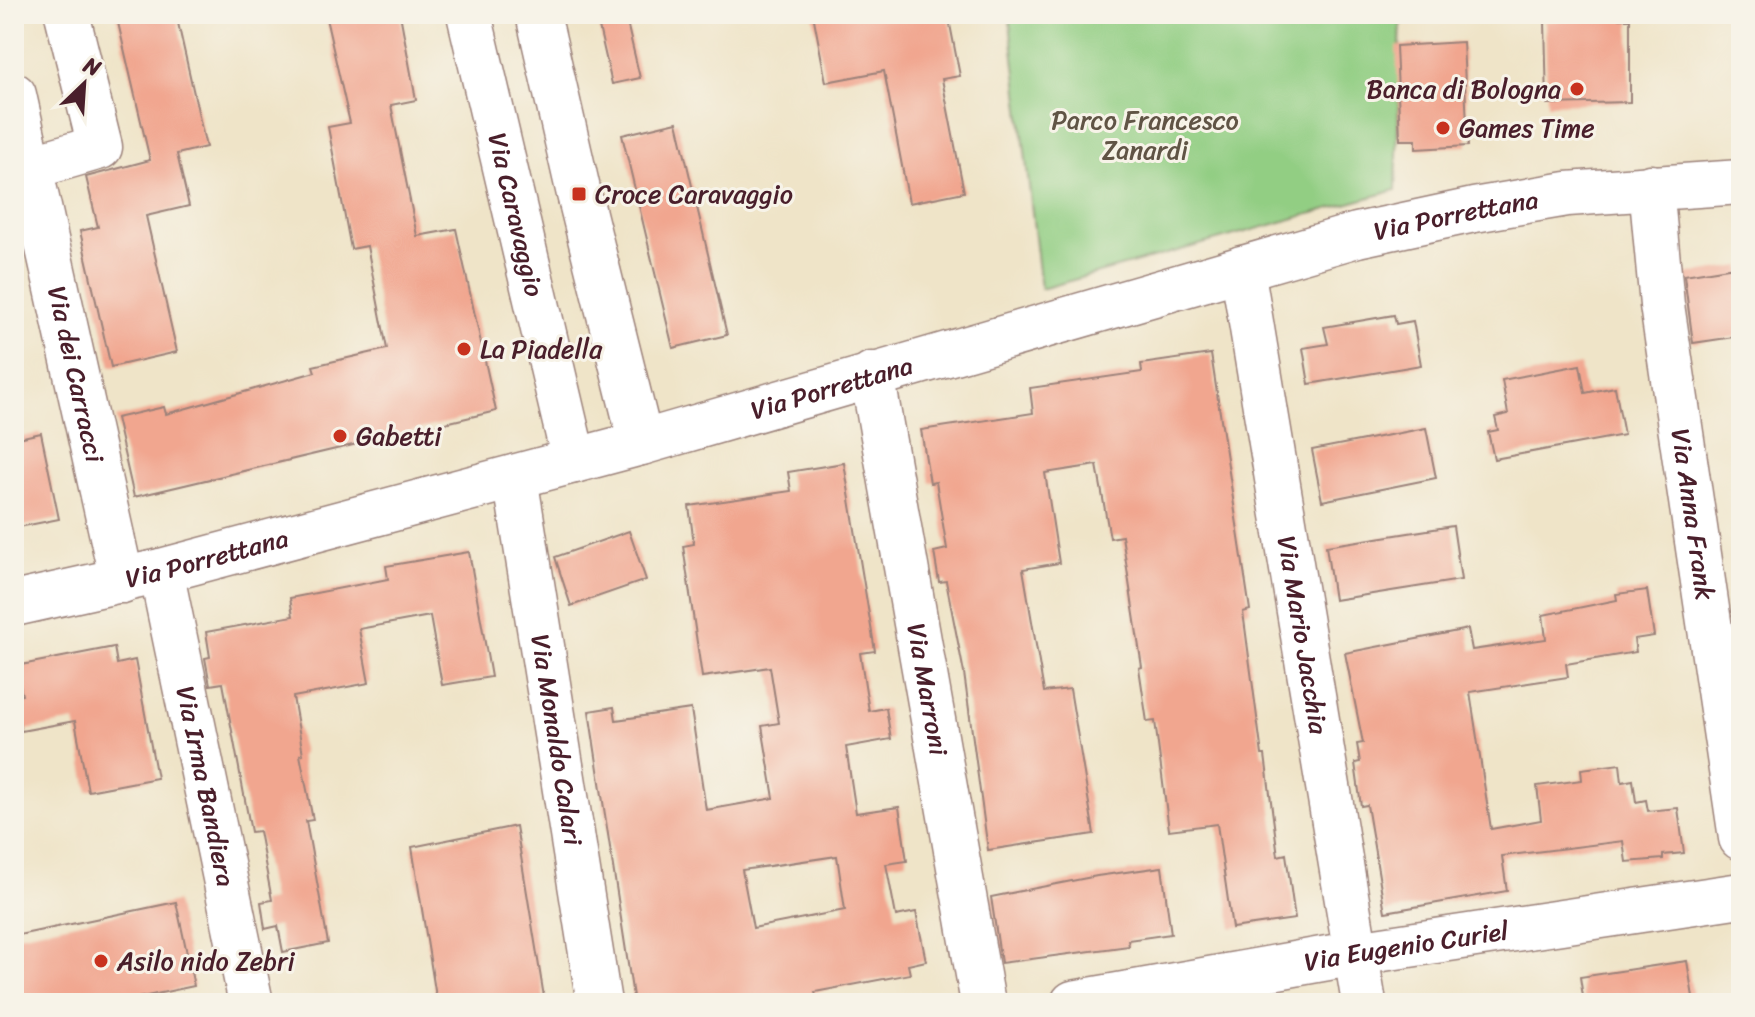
<svg xmlns="http://www.w3.org/2000/svg" width="1755" height="1017" font-family="Sriracha,sans-serif">
<style>
.green{fill:#92ce83;stroke:#6e7657;stroke-width:2}
.building{fill:#f1a68f;fill-rule:evenodd}
.lines{fill:none;stroke-linecap:round;stroke-linejoin:round}
.minor-casing{stroke:#9c827a;stroke-width:47}
.major-casing{stroke:#9c827a;stroke-width:47}
.minor{stroke:#fff;stroke-width:44}
.major{stroke:#fff;stroke-width:44}
.poi-dot{fill:#c8321e;stroke:#f7f3e8;stroke-width:3}
.labels{text-anchor:middle;stroke-width:6;stroke-linejoin:round;paint-order:stroke}
.poi-label{font-size:26px;fill:#4a1f2b;stroke:#f7f3e8;text-anchor:start}
.park-label{font-size:26px;fill:#605445;stroke:#f7f3e8}
.street-label{font-size:26px;fill:#4a1f2b;stroke:#f7f3e8}
</style>
<rect width="100%" height="100%" fill="#f7f3e8"/>
<filter id="ink" filterUnits="userSpaceOnUse"><feTurbulence type="fractalNoise" baseFrequency=".0125" numOctaves="2"/><feDisplacementMap in="SourceGraphic" scale="16" xChannelSelector="R" yChannelSelector="G"/><feConvolveMatrix kernelMatrix="1 2 1 2 8 2 1 2 1" color-interpolation-filters="sRGB"/></filter>
<filter id="wash" filterUnits="userSpaceOnUse"><feTurbulence type="fractalNoise" baseFrequency=".006" numOctaves="4" result="noise"/><feDisplacementMap in="SourceGraphic" scale="32" xChannelSelector="R" yChannelSelector="G"/><feGaussianBlur stdDeviation="1.8" result="paint"/><feColorMatrix in="noise" values="0 0 0 0 0 0 0 0 0 0 0 0 0 0 0 0 0 1.4 0 .05"/><feComposite in="paint" operator="in"/></filter>
<g filter="url(#wash)">
<rect width="100%" height="100%" fill="#efe4c8"/>
<path class="green" d="M 1009,14 L 1401,14 L 1396,190 L 1041,289 Z"/>
<g id="blocks">
<path class="building" d="M 116,14 L 176,14 L 206,147 L 177,154 L 189,206 L 146,216 L 177,352 L 111,367 L 80,231 L 98,227 L 86,177 L 150,160 Z
M 325,14 L 400,14 L 416,100 L 391,105 L 417,236 L 456,229 L 496,411 L 134,497 L 116,418 L 164,407 L 166,414 L 315,372 L 313,366 L 387,349 L 367,246 L 351,249 L 328,127 L 350,123 Z
M 596,14 L 625,14 L 640,78 L 612,84 Z
M 813,14 L 948,14 L 960,76 L 942,79 L 964,192 L 909,203 L 884,71 L 826,82 Z
M 1563,14 L 1619,14 L 1619,19 L 1630,19 L 1630,102 L 1547,104 L 1545,21 L 1563,20 Z
M 1463,42 L 1468,146 L 1416,149 L 1416,140 L 1400,140 L 1396,46 Z
M 677,122 L 727,335 L 673,348 L 622,135 Z
M 1741,266 L 1741,336 L 1693,343 L 1684,275 Z
M 1394,315 L 1396,324 L 1413,321 L 1421,365 L 1309,384 L 1303,348 L 1328,344 L 1324,327 Z
M 1211,354 L 1250,610 L 1243,612 L 1262,755 L 1265,755 L 1278,856 L 1286,854 L 1295,919 L 1232,928 L 1217,824 L 1169,830 L 1155,721 L 1147,722 L 1139,668 L 1142,667 L 1122,536 L 1110,538 L 1097,465 L 1045,473 L 1059,563 L 1023,569 L 1044,692 L 1070,689 L 1094,834 L 988,850 L 964,673 L 946,581 L 939,582 L 934,552 L 947,549 L 936,482 L 930,483 L 921,430 L 1033,413 L 1030,388 L 1142,372 L 1141,364 Z
M 1580,365 L 1585,393 L 1615,387 L 1624,435 L 1494,459 L 1488,432 L 1498,430 L 1495,417 L 1508,414 L 1502,380 Z
M 1426,428 L 1436,478 L 1322,501 L 1312,450 Z
M 41,433 L 59,519 L 14,528 L 14,439 Z
M 844,463 L 875,651 L 860,653 L 869,711 L 886,708 L 891,739 L 846,747 L 856,813 L 899,807 L 907,861 L 886,864 L 896,916 L 916,912 L 926,961 L 908,965 L 910,974 L 815,992 L 816,996 L 777,1003 L 634,1003 L 589,711 L 614,707 L 616,720 L 691,709 L 706,810 L 774,798 L 762,726 L 779,723 L 770,667 L 702,677 L 683,546 L 694,544 L 689,506 L 791,491 L 788,472 ZM 837,856 L 845,910 L 753,928 L 742,870 Z
M 1453,526 L 1461,580 L 1334,600 L 1326,546 Z
M 629,531 L 646,580 L 571,606 L 555,557 Z
M 469,552 L 491,677 L 442,685 L 430,616 L 359,629 L 369,683 L 293,697 L 303,754 L 300,755 L 313,820 L 306,821 L 328,943 L 283,952 L 278,926 L 265,929 L 261,902 L 272,900 L 259,831 L 251,832 L 223,683 L 210,685 L 205,658 L 210,657 L 206,632 L 293,616 L 290,598 L 388,579 L 386,566 Z
M 1647,590 L 1654,636 L 1634,639 L 1636,652 L 1566,664 L 1568,677 L 1470,692 L 1491,829 L 1541,820 L 1537,786 L 1582,780 L 1581,769 L 1620,764 L 1622,782 L 1633,780 L 1636,802 L 1646,800 L 1648,811 L 1678,808 L 1684,853 L 1663,855 L 1663,859 L 1626,862 L 1623,841 L 1502,856 L 1507,891 L 1385,912 L 1367,805 L 1361,806 L 1355,763 L 1360,762 L 1357,744 L 1363,743 L 1345,653 L 1468,629 L 1472,650 L 1546,639 L 1543,615 L 1617,600 L 1616,594 Z
M 114,647 L 117,664 L 135,660 L 157,778 L 88,791 L 75,721 L 21,731 L 14,697 L 22,695 L 16,666 Z
M 516,826 L 545,1003 L 437,1003 L 412,847 Z
M 1162,867 L 1171,934 L 1128,940 L 1129,946 L 1001,963 L 991,897 L 1097,876 Z
M 176,902 L 194,986 L 114,1003 L 14,1003 L 14,936 Z
M 1687,961 L 1694,1003 L 1584,1003 L 1580,977 Z"/>
</g>
</g>
<g filter="url(#ink)">
<use href="#blocks" fill-opacity="0" stroke="#9c827a" stroke-width="2"/>
<g class="lines">
<g class="minor-casing">
<g id="minor">
<path id="s1" d="M 14,95 L 122,581"/>
<path d="M 31,167 L 100,147 L 67,14"/>
<path id="s2" d="M 1651,187 L 1662,305 L 1741,838"/>
<path id="s3" d="M 1242,268 L 1364,1003"/>
<path id="s4" d="M 872,374 L 983,1003"/>
<path id="s5" d="M 515,477 L 599,1003"/>
<path id="s6" d="M 161,571 L 251,1003"/>
<path id="s7" d="M 1073,1003 L 1356,953 L 1741,895"/>
</g>
</g>
<g class="major-casing">
<g id="major">
<path id="s8" d="M 469,14 L 574,461"/>
<path d="M 538,14 L 579,194 L 641,443"/>
<path id="s9" d="M 14,604 L 161,571 L 641,443 L 1357,235 L 1474,210 L 1567,194 L 1741,182"/>
</g>
</g>
<use href="#minor" class="minor"/>
<use href="#major" class="major"/>
</g>
</g>
<g class="poi-dot">
<circle cx="1577" cy="89" r="8"/>
<circle cx="1443" cy="128" r="8"/>
<rect x="571" y="186" width="16" height="16" rx="4"/>
<circle cx="464" cy="349" r="8"/>
<circle cx="340" cy="436" r="8"/>
<circle cx="101" cy="961" r="8"/>
</g>
<g class="labels">
<g class="poi-label">
<text x="1561" y="98" text-anchor="end">Banca di Bologna</text>
<text x="1459" y="137">Games Time</text>
<text x="595" y="203">Croce Caravaggio</text>
<text x="480" y="358">La Piadella</text>
<text x="356" y="445">Gabetti</text>
<text x="117" y="970">Asilo nido Zebri</text>
</g>
<g class="park-label">
<text x="1145" y="129">Parco Francesco<tspan x="1145" dy="30">Zanardi</tspan></text>
</g>
<g class="street-label">
<text dy="9" stroke="none"><textPath href="#s8" startOffset="206">Via Caravaggio</textPath></text>
<text dy="9" stroke="none"><textPath href="#s9" startOffset="1494">Via Porrettana</textPath></text>
<text dy="9" stroke="none"><textPath href="#s1" startOffset="286">Via dei Carracci</textPath></text>
<text dy="9" stroke="none"><textPath href="#s9" startOffset="846">Via Porrettana</textPath></text>
<text dy="9" stroke="none"><textPath href="#s2" startOffset="330">Via Anna Frank</textPath></text>
<text dy="9" stroke="none"><textPath href="#s9" startOffset="198">Via Porrettana</textPath></text>
<text dy="9" stroke="none"><textPath href="#s3" startOffset="372">Via Mario Jacchia</textPath></text>
<text dy="9" stroke="none"><textPath href="#s4" startOffset="320">Via Marroni</textPath></text>
<text dy="9" stroke="none"><textPath href="#s5" startOffset="266">Via Monaldo Calari</textPath></text>
<text dy="9" stroke="none"><textPath href="#s6" startOffset="220">Via Irma Bandiera</textPath></text>
<text dy="9" stroke="none"><textPath href="#s7" startOffset="338">Via Eugenio Curiel</textPath></text>
</g>
</g>
<rect width="1755" height="1017" fill="none" stroke="#f7f3e8" stroke-width="48"/>
<g transform="translate(84 84) rotate(25)" stroke="#f7f3e8" stroke-width="6" paint-order="stroke">
<path d="M0-6L14 30L0 20L-14 30Z" fill="#4a1f2b"/>
<text y="-12" font-size="22" font-weight="bold" text-anchor="middle" fill="#4a1f2b">N</text>
</g>
</svg>
